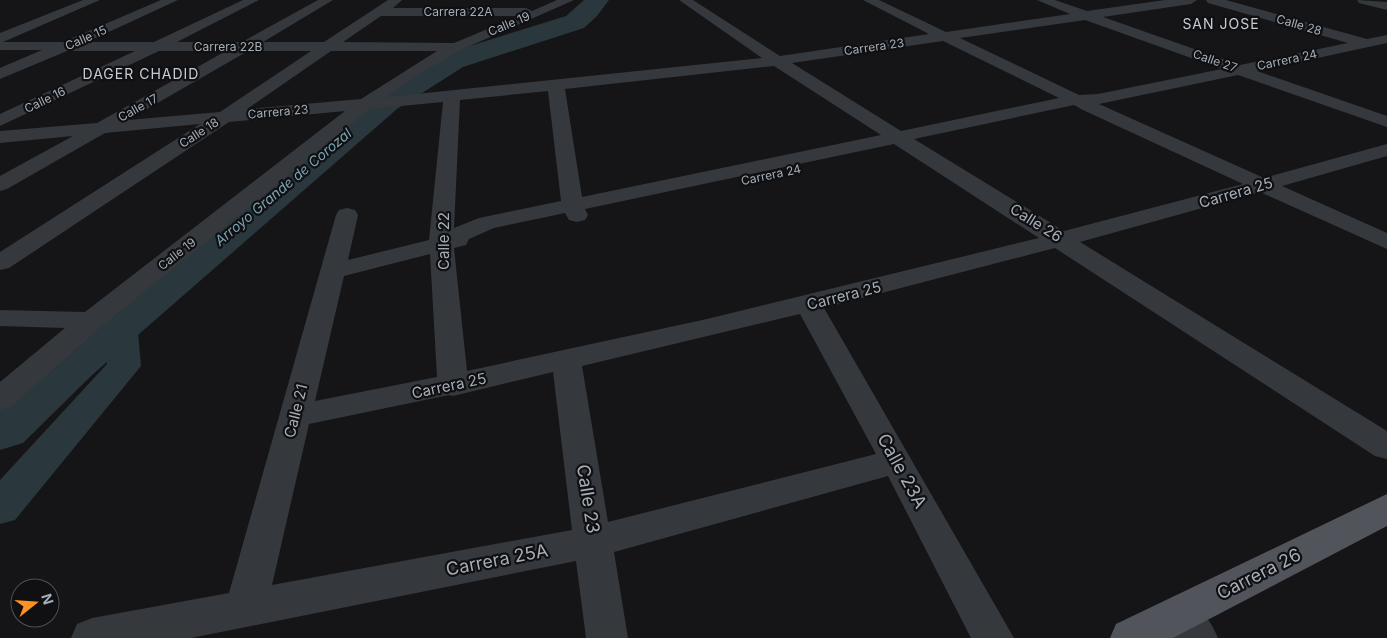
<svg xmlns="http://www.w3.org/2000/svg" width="1387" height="638" font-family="Inter,sans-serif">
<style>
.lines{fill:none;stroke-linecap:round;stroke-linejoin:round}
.canal{fill:#2a373c;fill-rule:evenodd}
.river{fill:#2a373c;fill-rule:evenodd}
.minor{fill:#35383c;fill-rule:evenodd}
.major{fill:#51555b;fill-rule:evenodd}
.labels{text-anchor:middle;stroke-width:4.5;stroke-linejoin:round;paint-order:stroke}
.far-street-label{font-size:12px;fill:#a5aeb8;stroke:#101012}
.far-neighbourhood-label{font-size:14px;letter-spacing:1px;fill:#c7ccd4;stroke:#101012}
.far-water-label{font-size:14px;font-style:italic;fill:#79a4b6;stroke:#101012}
.street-label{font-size:15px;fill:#a5aeb8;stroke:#101012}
.near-street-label{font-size:18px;fill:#a5aeb8;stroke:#101012}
</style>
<rect width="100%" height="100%" fill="#151517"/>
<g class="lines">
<path class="canal" d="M 121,312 L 132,314 L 137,321 L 141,366 L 15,520 L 0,524 L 0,480 L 107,364 L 105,321 L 110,314 Z"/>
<path class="river" d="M 584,0 L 609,0 L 597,16 L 584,28 L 463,67 L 397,109 L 91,376 L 23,443 L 0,450 L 0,392 L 373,95 L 441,55 L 566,16 Z"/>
<path class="minor" d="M 83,0 L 100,0 L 3,42 L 63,42 L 161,0 L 178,0 L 87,42 L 154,42 L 243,0 L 259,0 L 177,42 L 242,42 L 318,0 L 333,0 L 263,42 L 324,42 L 388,0 L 402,0 L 393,8 L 526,8 L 532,11 L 557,0 L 574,0 L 461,50 L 418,75 L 387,97 L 762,58 L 679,0 L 693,0 L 780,56 L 929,34 L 863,0 L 879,0 L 946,32 L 1070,14 L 1037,0 L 1055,0 L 1087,11 L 1165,0 L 1197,0 L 1191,4 L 1103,17 L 1240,65 L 1348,43 L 1208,3 L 1206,0 L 1226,0 L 1367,39 L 1387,35 L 1387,43 L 1257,71 L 1387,116 L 1387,127 L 1238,75 L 1099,104 L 1264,178 L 1387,144 L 1387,156 L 1282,186 L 1387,233 L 1387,249 L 1260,192 L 1080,242 L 1387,431 L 1387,459 L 1375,456 L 1055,248 L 824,308 L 1014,638 L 971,638 L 888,476 L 614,552 L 628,638 L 586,638 L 576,561 L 191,638 L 71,638 L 77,624 L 92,618 L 229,593 L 336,215 L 339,210 L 347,208 L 355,210 L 358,215 L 348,260 L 429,240 L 443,102 L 370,109 L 101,327 L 11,407 L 0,410 L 0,382 L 65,328 L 0,326 L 0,310 L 85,312 L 345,111 L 229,122 L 9,268 L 0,270 L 0,252 L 200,124 L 105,133 L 7,189 L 0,191 L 0,176 L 73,136 L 0,143 L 0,131 L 97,123 L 226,51 L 159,51 L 0,126 L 0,114 L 135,51 L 67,51 L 0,79 L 0,68 L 42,50 L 0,50 L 0,33 ZM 381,16 L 519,16 L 454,43 L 343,42 ZM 1085,20 L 1222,69 L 1098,94 L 1079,95 L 960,38 ZM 943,41 L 1059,98 L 901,131 L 792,63 ZM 248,51 L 311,51 L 220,112 L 128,120 ZM 331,51 L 437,51 L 361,99 L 247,109 ZM 774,66 L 881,135 L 582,197 L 565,89 ZM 548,91 L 561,201 L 479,218 L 454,228 L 460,100 ZM 1074,105 L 1083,110 L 1243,184 L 1064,231 L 914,139 ZM 894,144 L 1039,238 L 707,319 L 467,371 L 454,248 L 466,245 L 469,239 L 494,228 L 565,213 L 569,220 L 577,222 L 585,220 L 588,215 L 585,209 ZM 430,254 L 437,377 L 315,401 L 344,276 ZM 800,314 L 876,454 L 608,522 L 582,366 ZM 553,372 L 572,530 L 272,585 L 309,424 L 449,395 L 453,396 Z
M 1357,0 L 1387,2 L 1387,10 L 1359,3 Z
M 1179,596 C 1199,604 1210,619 1218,638 L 1172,638 L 1158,615 L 1164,602 Z"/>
<path class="major" d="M 1387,494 L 1387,526 L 1173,638 L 1110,638 L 1116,624 Z"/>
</g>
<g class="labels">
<g class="far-street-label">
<text x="458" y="16">Carrera 22A</text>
<text transform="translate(509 24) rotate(-23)" y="4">Calle 19</text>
<text transform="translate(1299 25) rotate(16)" y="4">Calle 28</text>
<text transform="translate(86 38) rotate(-24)" y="4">Calle 15</text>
<text x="228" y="51">Carrera 22B</text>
<text transform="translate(874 47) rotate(-8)" y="4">Carrera 23</text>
<text transform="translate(1287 60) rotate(-12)" y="4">Carrera 24</text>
<text transform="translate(1215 61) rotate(19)" y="4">Calle 27</text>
<text transform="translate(45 100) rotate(-26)" y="4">Calle 16</text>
<text transform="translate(138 108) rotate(-29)" y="4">Calle 17</text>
<text transform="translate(278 112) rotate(-5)" y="4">Carrera 23</text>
<text transform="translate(199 133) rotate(-33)" y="4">Calle 18</text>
<text transform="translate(771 175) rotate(-12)" y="4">Carrera 24</text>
<text transform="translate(177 254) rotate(-38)" y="4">Calle 19</text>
</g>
<g class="far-neighbourhood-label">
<text x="1221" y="29">SAN JOSE</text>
<text x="141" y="79">DAGER CHADID</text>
</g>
<g class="far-water-label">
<text transform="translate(283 187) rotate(-40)" y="5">Arroyo Grande de Corozal</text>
</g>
<g class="street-label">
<text transform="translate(1236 193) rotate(-16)" y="5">Carrera 25</text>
<text transform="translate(1036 223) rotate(32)" y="5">Calle 26</text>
<text transform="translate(444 241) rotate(-90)" y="5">Calle 22</text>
<text transform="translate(844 296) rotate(-14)" y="5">Carrera 25</text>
<text transform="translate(449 386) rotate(-12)" y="5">Carrera 25</text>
<text transform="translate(296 411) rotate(-76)" y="5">Calle 21</text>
</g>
<g class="near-street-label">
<text transform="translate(902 471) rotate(61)" y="6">Calle 23A</text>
<text transform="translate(588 499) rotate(81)" y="6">Calle 23</text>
<text transform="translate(497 560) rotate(-11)" y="6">Carrera 25A</text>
<text transform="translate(1259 574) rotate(-27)" y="6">Carrera 26</text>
</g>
</g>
<g transform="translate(35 603) rotate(73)"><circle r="24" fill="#101012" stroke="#4c4f54"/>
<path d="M0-4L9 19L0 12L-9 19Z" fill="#ff9024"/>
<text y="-8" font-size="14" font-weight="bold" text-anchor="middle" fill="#a5aeb8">N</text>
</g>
</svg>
